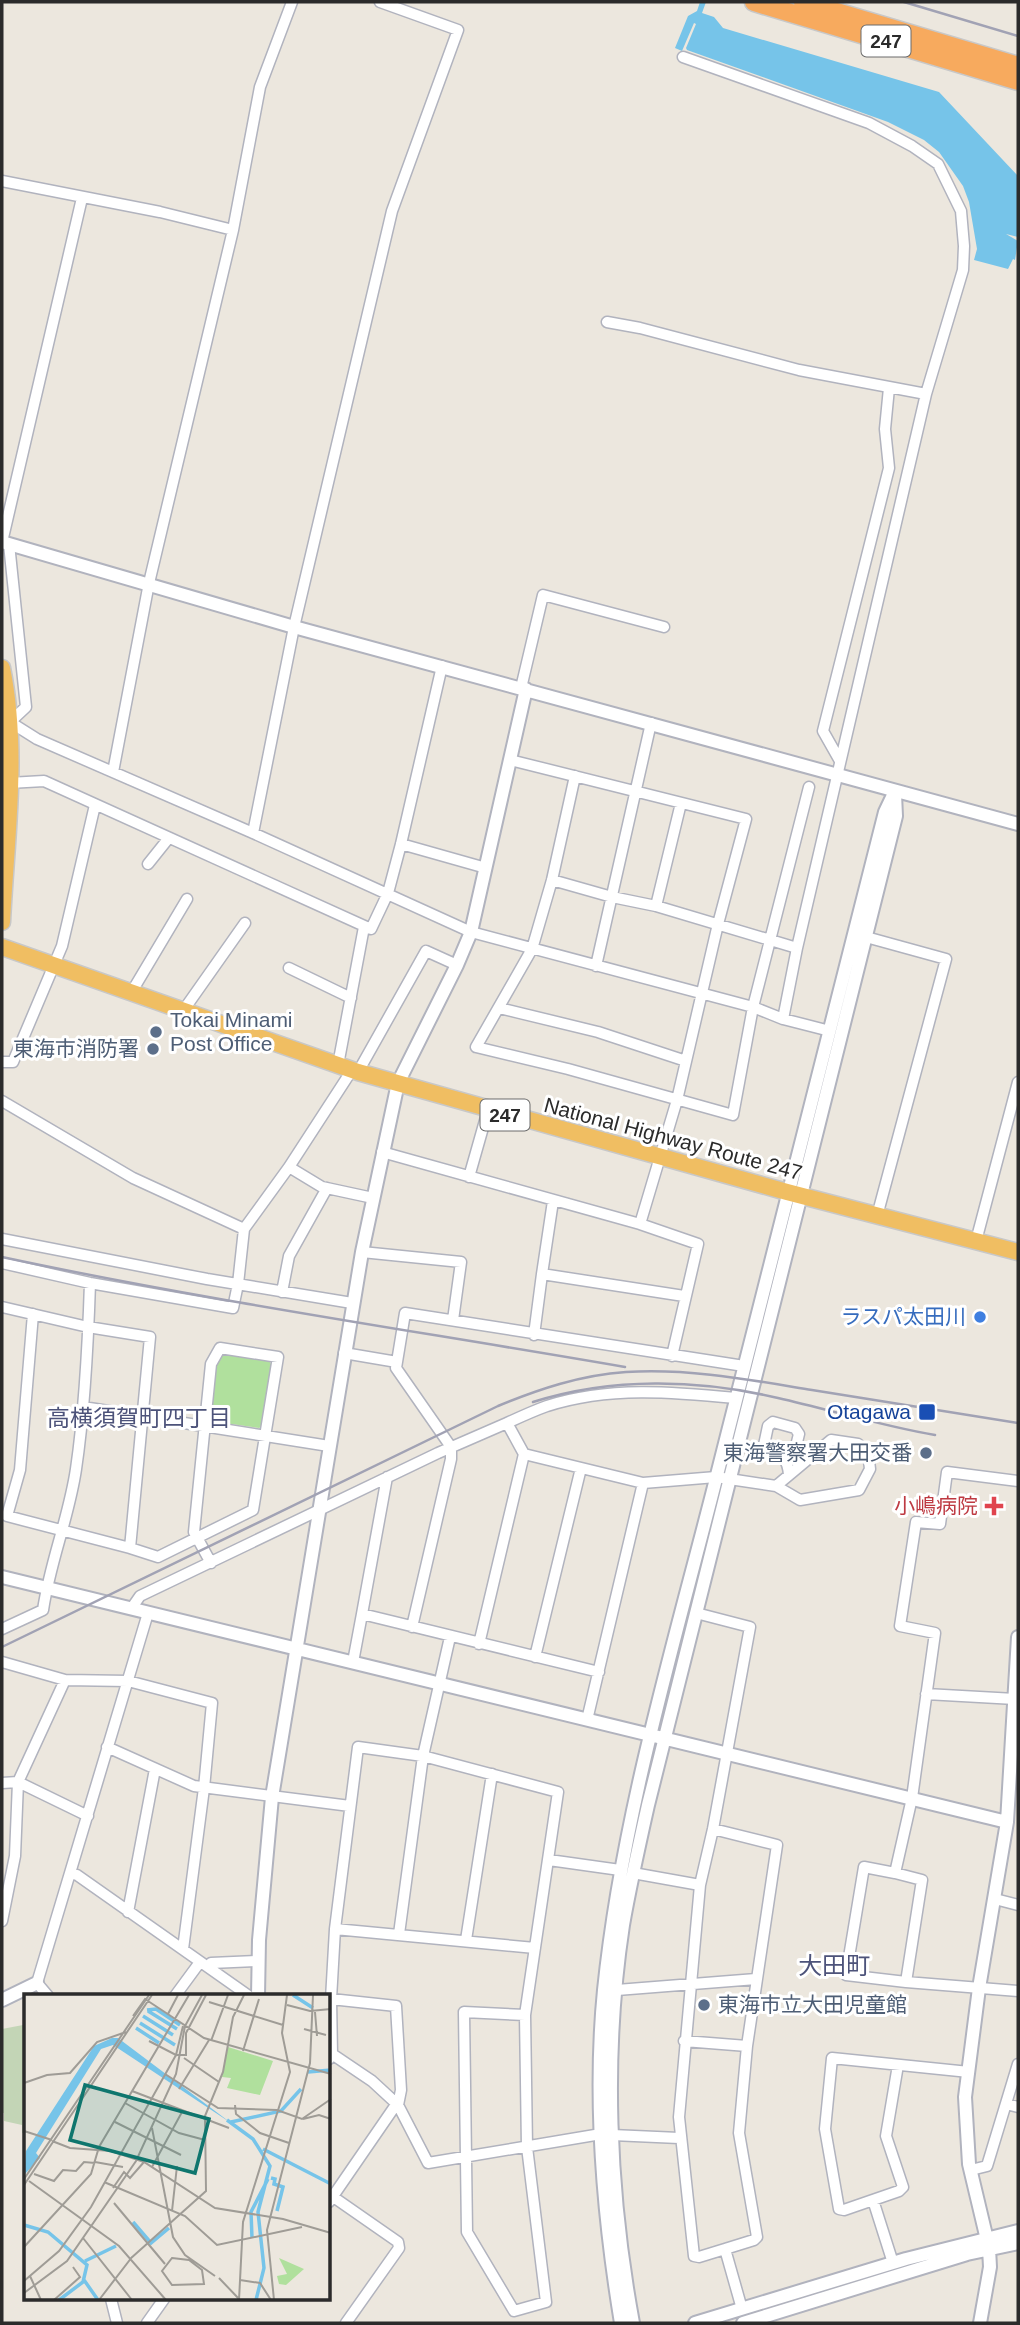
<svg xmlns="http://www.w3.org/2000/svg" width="1020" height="2325" font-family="Helvetica,'Noto Sans JP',sans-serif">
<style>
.green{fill:#b0e09d}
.cemetery{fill:#c3d5b6}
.water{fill:#76c4e9}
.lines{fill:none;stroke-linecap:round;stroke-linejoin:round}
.minor-casing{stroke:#b1b3be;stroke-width:13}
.tertiary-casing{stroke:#b1b3be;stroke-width:16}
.trunk-casing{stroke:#c8c8c8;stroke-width:19}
.motorway-casing{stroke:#c8c8c8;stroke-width:21}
.minor{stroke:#fff;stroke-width:10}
.tertiary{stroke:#fff;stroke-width:12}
.trunk{stroke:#f0be62;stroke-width:16}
.motorway{stroke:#f7aa5e;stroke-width:18}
.rail{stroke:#a1a2b4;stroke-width:2.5}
.service-dot{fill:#5c6f8a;stroke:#fff;stroke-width:2.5}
.shop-dot{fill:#3f7fe0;stroke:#fff;stroke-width:2.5}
.transit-dot{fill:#1a4fb4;stroke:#fff;stroke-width:2.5}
.health-dot{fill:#e0444e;stroke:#fff;stroke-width:2.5}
.labels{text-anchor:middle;stroke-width:6;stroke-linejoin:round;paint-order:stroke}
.shield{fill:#fff;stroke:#6b6b6b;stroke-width:2}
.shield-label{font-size:19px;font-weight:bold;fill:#2b2b2b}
.service-label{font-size:21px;fill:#4e5e75;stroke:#fff;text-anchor:start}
.street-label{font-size:21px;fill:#2b2b2b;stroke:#fff}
.shop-label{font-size:21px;fill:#366cbe;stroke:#fff;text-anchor:end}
.transit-label{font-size:21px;fill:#164399;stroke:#fff;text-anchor:end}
.health-label{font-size:21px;fill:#be3a42;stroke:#fff;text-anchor:end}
.neighbourhood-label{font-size:23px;fill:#4d537a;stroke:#fff}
.quarter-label{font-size:24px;fill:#4d537a;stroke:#fff}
.inset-river{fill:none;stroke:#76c4e9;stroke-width:3.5}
.inset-road{fill:none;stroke:#9f9c96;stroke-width:2}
.view{fill:#0f766e;fill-opacity:0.15;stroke:#0f766e;stroke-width:3.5}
.inset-edge{fill:none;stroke:#2b2b2b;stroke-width:3.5}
</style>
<rect width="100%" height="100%" fill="#ece7de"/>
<path class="green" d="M 224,1353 L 269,1361 L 271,1364 L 262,1426 L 259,1428 L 211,1421 L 209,1419 L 215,1366 Z"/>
<path class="cemetery" d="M 23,2025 L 26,2030 L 26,2133 L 22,2133 L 22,2125 L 4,2121 L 4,2113 L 2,2113 L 2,2029 Z"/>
<path class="water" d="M 700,2 L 706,2 L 702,13 L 714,17 L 723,28 L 939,92 L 1018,176 L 1018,237 L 1006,234 L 1018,241 L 1015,260 L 1013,259 L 1008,269 L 974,260 L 977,249 L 969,202 L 963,186 L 939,152 L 924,140 L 888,122 L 687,50 L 686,48 L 696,24 L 694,23 L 682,51 L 675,48 L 688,16 L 697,11 Z"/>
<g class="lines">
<g class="minor-casing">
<path id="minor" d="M 683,57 L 869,123 L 912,146 L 938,164 L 961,211 L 964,246 L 963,270 L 926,394 L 797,948 L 783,1019
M 2,181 L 160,212 L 233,230
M 607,322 L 640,328 L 799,370 L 926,394
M 2,542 L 82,198
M 9,544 L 26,707 L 10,722 L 37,739 L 253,833 L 471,932 L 753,1007 L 783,1019 L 830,1031
M 521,688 L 543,595 L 664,627
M 510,760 L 746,819 L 718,924 L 677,1100 L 640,1224
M 840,761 L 823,731 L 889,468 L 885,429 L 889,388
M 113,772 L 149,583 L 233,230 L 260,87 L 292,2
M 575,776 L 552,880 L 532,949 L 476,1047 L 568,1069 L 733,1115 L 753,1007 L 809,787
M 9,783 L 44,781 L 371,929 L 388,893 L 401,844 L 442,666
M 253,833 L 294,627 L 392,211 L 458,30 L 380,2
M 401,844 L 486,868
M 148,864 L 168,839
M 552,880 L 612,897 L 656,906 L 797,948
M 656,906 L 681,803
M 866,937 L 946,959 L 877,1216
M 596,966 L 651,723
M 289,968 L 351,998
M 131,993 L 187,899
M 499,1008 L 598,1032 L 686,1061
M 183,1011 L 245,923
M 2,1062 L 13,1062 L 62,946 L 95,805
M 338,1065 L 364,927
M 358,1072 L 426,951 L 457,965
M 2,1101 L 133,1178 L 244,1229
M 382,1152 L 640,1224 L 698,1244 L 672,1356
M 289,1167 L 352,1070
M 469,1177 L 488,1110
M 2,1239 L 207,1279 L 352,1303
M 976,1241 L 1018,1082
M 362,1252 L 461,1262 L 453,1320
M 2,1263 L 90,1283 L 233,1308 L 238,1284 L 244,1229 L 289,1167 L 322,1187 L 373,1198
M 542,1274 L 553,1201
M 282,1292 L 289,1256 L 327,1188
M 2,1307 L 88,1327 L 150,1337 L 130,1548 L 7,1516 L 20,1470 L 33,1314
M 534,1335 L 542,1274 L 684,1296
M 344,1353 L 397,1362
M 83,1407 L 329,1446
M 507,1423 C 520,1417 533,1411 547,1406 C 609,1386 673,1392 736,1398
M 524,1454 L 643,1483 L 716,1477 L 776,1486 L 800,1500 L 859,1490 L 870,1469 L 868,1452 L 858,1444 L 831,1440 L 776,1486
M 789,1475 C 788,1460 782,1453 767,1449 L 764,1445 L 768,1426 L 773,1422 L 795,1428 L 799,1434 L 796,1446 L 804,1456 L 811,1457
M 1018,1481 L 947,1472 L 940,1524 L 916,1522 L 900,1626 L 935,1633 L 912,1798 L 895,1873 L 864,1867 L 846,1975 L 906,1982 L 1018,1991
M 130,1548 L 158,1557 L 253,1510 L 278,1357 L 220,1348 L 211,1364 L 194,1532 L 211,1563
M 131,1609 L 140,1596 L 438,1453 L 507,1423 L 524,1454 L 479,1644
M 362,1614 L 387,1477
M 412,1627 L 451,1459 L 451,1447 L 396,1368 L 405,1313 L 744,1366
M 2,1629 L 43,1610 C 50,1562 69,1517 76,1469 C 85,1408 88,1345 90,1283
M 450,1637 L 423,1756 L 558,1792 L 525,2015 L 527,2147 L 546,2302 L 514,2311 L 467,2232 L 464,2012 L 525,2015
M 535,1657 L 581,1468
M 2,1662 L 65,1680 L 128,1681 L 212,1703 L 204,1788 L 183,1949
M 353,1662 L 362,1614 L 599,1672
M 926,1694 L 1015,1699
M 587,1720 L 643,1483
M 107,1747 L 194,1786 L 350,1806
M 2,1783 L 18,1782 L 88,1816
M 713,1829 L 777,1845 L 747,2046 L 739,2133 L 757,2237 L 754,2240 L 725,2249
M 549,1860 L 620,1870
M 70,1873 L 77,1875 L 249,1996
M 633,1873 L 700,1885 L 713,1829 L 750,1627 L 696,1613
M 895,1873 L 922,1880 L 906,1982
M 700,1885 L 679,2117 L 694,2256 L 699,2257 L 725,2249 L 742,2309
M 995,1899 L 1018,1905
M 128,1912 L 155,1769
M 2,1921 L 15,1856 L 18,1782 L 65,1680
M 335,1929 L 535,1948
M 466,1940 L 492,1774
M 211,1963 L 258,1961
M 617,1990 L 756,1979
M 48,1996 L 37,1983 L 148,1613
M 175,1996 L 200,1962
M 331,1999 L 335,1929 L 358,1747 L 423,1756 L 399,1934
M 684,2041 L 747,2046
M 329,2052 L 372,2081 L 398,2105 L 428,2163 L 601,2134
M 329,2059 L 332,2054 L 331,1999 L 396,2006 L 401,2090 L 398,2105 L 393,2109 L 329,2202
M 898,2065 L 886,2136 L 903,2187 L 899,2191 L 844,2210 L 839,2209 L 825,2129 L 832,2058 L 969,2072
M 1006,2104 L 1018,2107
M 612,2135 L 679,2138
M 971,2170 L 987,2166 L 1018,2064
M 329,2194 L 398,2242 L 399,2248 L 346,2323
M 873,2200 L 893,2263
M 111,2299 L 117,2323
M 147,2323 L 164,2299"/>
</g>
<g class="tertiary-casing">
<path id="tertiary" d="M 2,542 L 294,627 L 1018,824
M 2,1577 L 1007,1822
M 258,1996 L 259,1940 L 272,1797 L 362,1252 L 398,1083 L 457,965 L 471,932 L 526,689
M 2,2000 L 37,1983
M 621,2323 C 603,2214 593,2101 604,1990 C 622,1815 674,1645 717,1475 C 772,1254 830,1033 885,812 L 895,791
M 633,2323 C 609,2194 603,2056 623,1925 C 630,1885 639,1845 648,1805 L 896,816 L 895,794
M 695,2323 L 906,2259 L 1018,2231
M 743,2323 L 967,2254 L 1018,2243
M 980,2323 L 990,2267 L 989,2248 L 969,2164 L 965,2097 L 979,1988 L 1007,1822 L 1018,1637"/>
</g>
<g class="trunk-casing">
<path id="trunk" d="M 2,668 C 19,750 6,839 2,922
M 2,947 L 358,1072 L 787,1192 L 1018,1252"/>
</g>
<g class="motorway-casing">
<path id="motorway" d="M 754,2 L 1018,81
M 803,2 L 1018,66"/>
</g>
<use href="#minor" class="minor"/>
<use href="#tertiary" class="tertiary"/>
<use href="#trunk" class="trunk"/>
<use href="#motorway" class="motorway"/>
<path class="rail" d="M 904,2 L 1018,36
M 2,1257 C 208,1301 417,1331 625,1367
M 533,1402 C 612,1377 698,1379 778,1398 C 831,1410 882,1426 935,1435
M 2,1647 L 498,1406 C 539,1389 581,1375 626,1372 C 689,1368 751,1380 812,1390 C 881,1401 950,1412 1018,1423"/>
</g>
<g class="service-dot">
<circle cx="156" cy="1032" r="7"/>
<circle cx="153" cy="1049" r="7"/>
<circle cx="926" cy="1453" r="7"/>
<circle cx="704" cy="2005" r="7"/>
</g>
<circle class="shop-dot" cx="980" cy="1317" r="7"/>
<rect class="transit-dot" x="918" y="1403" width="18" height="18" rx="3.5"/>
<path class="health-dot" d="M990.5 1495.5h7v7h7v7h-7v7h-7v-7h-7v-7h7z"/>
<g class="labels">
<g class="shield">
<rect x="861.5" y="25.5" width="49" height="31" rx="5"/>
<rect x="480.5" y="1099.5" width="49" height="31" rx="5"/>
</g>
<g class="shield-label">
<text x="886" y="48">247</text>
<text x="505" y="1122">247</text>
</g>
<g class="service-label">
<text x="170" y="1027">Tokai Minami<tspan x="170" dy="24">Post Office</tspan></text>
<text x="139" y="1056" text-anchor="end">東海市消防署</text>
<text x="912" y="1460" text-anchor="end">東海警察署大田交番</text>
<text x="718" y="2012">東海市立大田児童館</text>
</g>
<g class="street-label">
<text transform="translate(673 1139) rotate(15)" y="7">National Highway Route 247</text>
</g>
<g class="shop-label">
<text x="966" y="1324">ラスパ太田川</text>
</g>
<g class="transit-label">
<text x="911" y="1419">Otagawa</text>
</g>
<g class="health-label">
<text x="978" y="1513">小嶋病院</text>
</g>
<g class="neighbourhood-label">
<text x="139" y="1426">高横須賀町四丁目</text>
</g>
<g class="quarter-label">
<text x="834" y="1974">大田町</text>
</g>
</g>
<g transform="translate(24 1994)">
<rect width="306" height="306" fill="#ece7de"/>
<path d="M 204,53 L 249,67 L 236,101 L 203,94 L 207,84 L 198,83 ZM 255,264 L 280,275 L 262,291 L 255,290 L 253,282 L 263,280 Z" fill="#b0e09d"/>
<path d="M 88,44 L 94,44 L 207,129 L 89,51 L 77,55 L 12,159 L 16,164 L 0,181 L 2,157 L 70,52 Z" fill="#76c4e9"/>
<path class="inset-river" d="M 269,1 L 289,14M 123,16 L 132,15 L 156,31M 124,17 L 153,35M 119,22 L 149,41M 116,29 L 151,51M 112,34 L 135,49M 284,78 L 307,76M 203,126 L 229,145 L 246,172 L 234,218 L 240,274 L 232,306M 207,128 L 257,117 L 277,95M 239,155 L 307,190M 247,184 L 251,185 L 250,190 L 259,193 L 253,217M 109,228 L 127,249 L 145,234M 0,231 L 24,238 L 63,271 L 59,288 L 35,306M 228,244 L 227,218 L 244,185M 61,267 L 92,252M 60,286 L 74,306"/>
<path class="inset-road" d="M 185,8 L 259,31M 263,11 L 286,17 L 307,15M 291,18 L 293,42M 144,20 L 154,1M 109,22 L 121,5 L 180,44 L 307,80M 280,35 L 302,41M 125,47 L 152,61 L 159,32M 187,47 L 204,1M 219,57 L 235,5M 160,64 L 195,88M 141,80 L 194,114 L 253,116 L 278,125 L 307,105M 0,89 L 23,81 L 46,79 L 73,48 L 102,38M 155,95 L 185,46M 108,97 L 205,134M 101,109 L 155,139 L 181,146M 211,111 L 212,120 L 236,139 L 265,149M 279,125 L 295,121 L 307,125M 91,128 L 157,161M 128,134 L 149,243 L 161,261 L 191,282M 0,137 L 28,146M 28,147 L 46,154 L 87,157 L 120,168 L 191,214 L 259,225 L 307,239M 71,168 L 99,173M 128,173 L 158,118M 10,180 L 30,187 L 39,176 L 52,177 L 60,168 L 71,169M 0,185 L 125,1M 5,187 L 95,252 L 142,306M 80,188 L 161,222 L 193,251 L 278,233M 0,191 L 128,1M 89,194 L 100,178 L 106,184 L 120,168M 90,209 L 141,270M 148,217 L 153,172M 59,244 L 108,306M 0,253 L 67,180 L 75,153 L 165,1M 148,264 L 165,266 L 178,276 L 180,290 L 148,291 L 138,277 ZM 106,265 L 182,197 L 181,122 L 199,78 L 209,23 L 220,1M 6,282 L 17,306M 195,284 L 216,306M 216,286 L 236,289 L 247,306M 0,287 L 35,257 L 67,213 L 152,61 L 162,61 L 162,39 L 182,1M 0,299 L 43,267 L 112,167 L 152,80 L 161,32 L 178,1M 30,306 L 56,283 L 49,273M 75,306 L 108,263M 215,306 L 219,228 L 266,78 L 258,39 L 263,1M 250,306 L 243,236 L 286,69 L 289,1"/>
<path class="view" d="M 61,91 L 185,125 L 171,179 L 46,146 Z"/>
<rect width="306" height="306" class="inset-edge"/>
</g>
<rect width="1020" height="2325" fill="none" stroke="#2b2b2b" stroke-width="7"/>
</svg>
